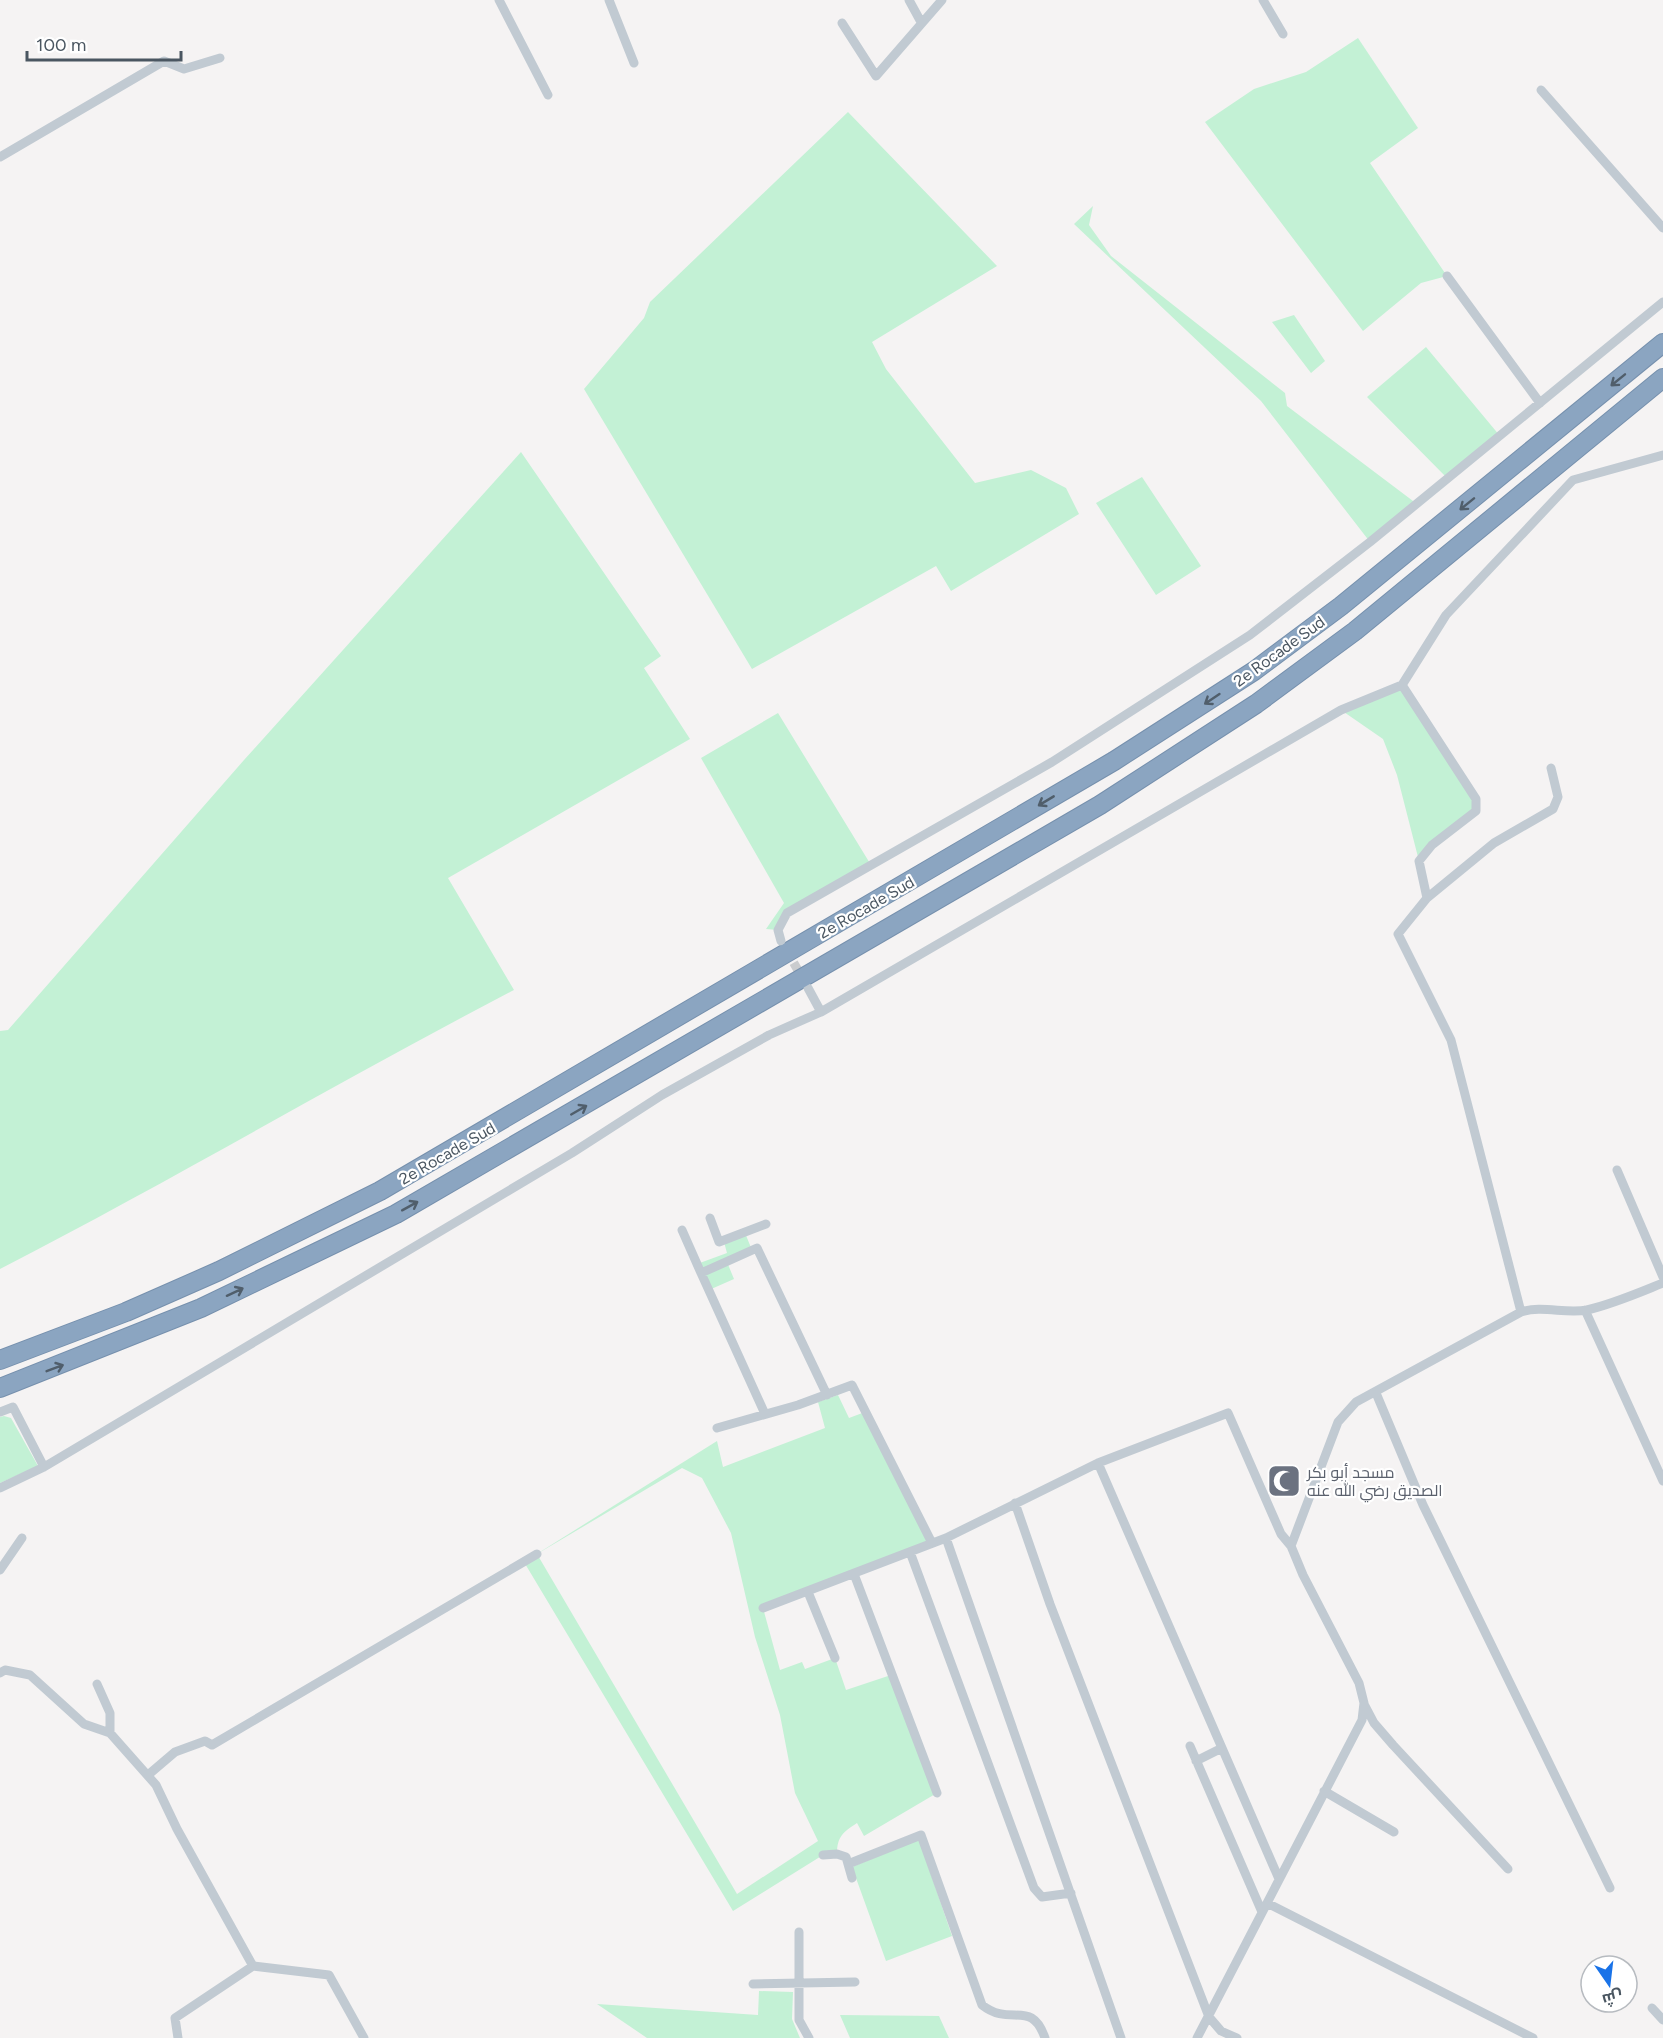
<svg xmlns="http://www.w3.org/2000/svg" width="1663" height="2038" font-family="Figtree,Cairo,sans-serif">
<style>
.green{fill:#c3f1d5;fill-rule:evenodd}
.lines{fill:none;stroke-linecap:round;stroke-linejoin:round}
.street-tunnel{stroke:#caccce;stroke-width:9;stroke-dasharray:9 4.5;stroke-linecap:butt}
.highway-casing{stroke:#7690ad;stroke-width:20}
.street{stroke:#c1cad2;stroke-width:9}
.highway{stroke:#8ba5c1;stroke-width:18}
.oneway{stroke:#505e6b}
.labels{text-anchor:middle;stroke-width:4.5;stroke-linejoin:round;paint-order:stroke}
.street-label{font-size:16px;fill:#4a5661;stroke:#fff}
.worship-label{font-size:16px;fill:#5b616d;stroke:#fff;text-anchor:start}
</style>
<rect width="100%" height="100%" fill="#f5f3f3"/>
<path class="green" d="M 1358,38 L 1418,128 L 1370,163 L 1447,276 L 1421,283 L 1363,331 L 1205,122 L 1254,89 L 1306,72 Z
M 848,112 L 997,266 L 872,342 L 886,369 L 975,483 L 1031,470 L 1066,488 L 1079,514 L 951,591 L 936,566 L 752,669 L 584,389 L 644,318 L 650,302 Z
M 1093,206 L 1089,225 L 1111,256 L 1285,393 L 1287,406 L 1417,504 L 1370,542 L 1261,401 L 1074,224 Z
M 1294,315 L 1325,361 L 1311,373 L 1272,322 Z
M 1426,347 L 1500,436 L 1448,479 L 1367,397 Z
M 521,452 L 661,656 L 644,668 L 690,739 L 448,878 L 514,990 C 341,1080 173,1180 0,1269 L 0,1031 L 8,1030 L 244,760 Z
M 1142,477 L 1201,566 L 1156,595 L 1096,503 Z
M 1402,685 L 1476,799 L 1476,811 L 1419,861 L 1397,775 L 1383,739 L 1341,710 Z
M 778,713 L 871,865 L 787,913 L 778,930 L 766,929 L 784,903 L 701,758 Z
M 745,1233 L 752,1250 L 727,1262 L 734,1279 L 709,1290 L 697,1264 L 727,1253 L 724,1242 Z
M 838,1395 L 849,1418 L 865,1412 L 932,1543 L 763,1608 L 780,1670 L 802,1662 L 805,1669 L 835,1658 L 846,1690 L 891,1675 L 937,1793 L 864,1836 L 857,1823 C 843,1832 837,1837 837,1854 L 823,1855 L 733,1911 L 524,1562 L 717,1441 L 723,1467 L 825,1428 L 818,1402 ZM 682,1468 L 702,1478 L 731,1533 L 755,1637 L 780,1715 L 795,1793 L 818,1841 L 737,1894 L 537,1554 Z
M 4,1416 L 11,1418 L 38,1466 L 0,1483 L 0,1417 Z
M 919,1839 L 952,1936 L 886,1961 L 852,1867 Z
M 759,1991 L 793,1992 L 792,2019 L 800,2038 L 647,2038 L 597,2004 L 758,2015 Z
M 840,2015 L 939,2016 L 949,2038 L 850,2038 Z"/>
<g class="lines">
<path class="street-tunnel" d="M 787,951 L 804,981"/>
<g class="highway-casing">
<path id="highway" d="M 0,1360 L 126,1312 L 219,1271 L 380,1191 L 1114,761 L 1254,671 L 1341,606 L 1663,343
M 0,1388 L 201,1308 L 396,1214 L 1100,805 L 1256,704 L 1355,631 L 1663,378"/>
</g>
<path class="street" d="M 499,0 L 548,95
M 609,0 L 634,63
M 909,0 L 921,22
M 1263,0 L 1283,34
M 842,23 L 876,76 L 942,0
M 1541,90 L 1663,228
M 0,157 L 164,61 L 184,69 L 220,58
M 1447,276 L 1540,403
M 1427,898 L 1494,843 L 1553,809 L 1558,797 L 1551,768
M 781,941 L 778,930 L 787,913 L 1052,762 L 1250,635 L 1370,542 L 1663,302
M 808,988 L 821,1012
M 1617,1170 L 1663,1277
M 710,1218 L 719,1242 L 766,1224
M 682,1230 L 701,1273
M 1585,1310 L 1663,1481
M 1521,1312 L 1451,1040 L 1398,934 L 1427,898 L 1419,861 L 1432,845 L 1476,811 L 1476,799 L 1402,685 L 1446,615 L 1573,480 L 1663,455
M 1376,1393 L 1423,1505 L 1610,1888
M 0,1412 L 13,1407 L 44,1467
M 765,1414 L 701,1273 L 757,1248 L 827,1395
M 717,1428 L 798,1405 L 852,1385 L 932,1543
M 1098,1463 L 1279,1879
M 0,1488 L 44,1467 L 572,1153 L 662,1095 L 769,1035 L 821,1012 L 1341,710 L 1402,685
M 1015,1503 L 1050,1604 L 1209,2017 L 1221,2031 L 1237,2038
M 946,1538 L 1121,2038
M 910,1552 L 1034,1888 L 1042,1897 L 1071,1893
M 0,1570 L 22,1538
M 854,1574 L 937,1793
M 808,1592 L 835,1658
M 763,1608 L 946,1538 L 1098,1463 L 1228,1413 L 1281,1534 L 1291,1546
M 0,1673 L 5,1670 L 30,1675 L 84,1724 L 110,1733
M 97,1684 L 110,1713 L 110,1733 L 156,1785 L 177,1829 L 253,1966 L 175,2018 L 178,2038
M 1364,1704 L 1374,1723 L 1393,1745 L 1508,1869
M 1190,1746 L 1262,1912
M 1196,1761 L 1222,1748
M 148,1775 L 175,1752 L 205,1741 L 212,1745 L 537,1554
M 1324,1791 L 1394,1832
M 823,1855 L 837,1854 L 846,1857 L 852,1878
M 848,1864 L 921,1835 L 982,2005 C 1011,2028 1031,1998 1045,2038
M 1267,1903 L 1533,2038
M 799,1932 L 799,2020 L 809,2038
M 253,1966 L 329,1975 L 364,2038
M 753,1984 L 855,1982
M 1652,2008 L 1663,2020
M 1197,2038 L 1362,1720 L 1364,1703 L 1359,1683 L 1303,1575 L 1291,1546 L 1338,1422 L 1356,1402 L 1521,1312 C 1542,1305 1565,1314 1587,1310 C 1613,1304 1638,1293 1663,1283"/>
<use href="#highway" class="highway"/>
</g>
<defs><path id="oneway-shaft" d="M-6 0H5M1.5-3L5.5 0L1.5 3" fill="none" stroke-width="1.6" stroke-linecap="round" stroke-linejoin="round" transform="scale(1.5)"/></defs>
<g class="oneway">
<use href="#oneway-shaft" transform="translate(1618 380) rotate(141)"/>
<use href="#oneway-shaft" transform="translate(1467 504) rotate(141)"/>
<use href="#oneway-shaft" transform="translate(1212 699) rotate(146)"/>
<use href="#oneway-shaft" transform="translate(1046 801) rotate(149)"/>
<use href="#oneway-shaft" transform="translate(579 1110) rotate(-30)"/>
<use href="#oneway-shaft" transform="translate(410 1206) rotate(-29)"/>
<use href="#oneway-shaft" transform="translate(235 1292) rotate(-25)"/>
<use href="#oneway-shaft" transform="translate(55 1368) rotate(-21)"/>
</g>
<defs>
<g id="mosque-square" transform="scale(1.725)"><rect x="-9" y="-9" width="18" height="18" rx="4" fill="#6b7280" stroke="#fff"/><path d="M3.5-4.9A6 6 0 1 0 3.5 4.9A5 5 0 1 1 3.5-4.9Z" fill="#fff"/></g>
</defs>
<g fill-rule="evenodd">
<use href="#mosque-square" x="1284" y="1481"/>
</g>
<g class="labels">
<g class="street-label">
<text transform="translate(1279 651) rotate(-36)" y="6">2e Rocade Sud</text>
<text transform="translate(866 907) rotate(-30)" y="6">2e Rocade Sud</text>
<text transform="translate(447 1153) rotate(-30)" y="6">2e Rocade Sud</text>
</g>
<g class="worship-label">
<text x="1307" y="1478">مسجد أبو بكر<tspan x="1307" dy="18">الصديق رضي الله عنه</tspan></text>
</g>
</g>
<g transform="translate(1609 1984) rotate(166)"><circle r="28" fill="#ffffff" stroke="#b7bbc0" stroke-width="1.5"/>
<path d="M0-4.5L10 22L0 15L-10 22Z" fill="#1a73e8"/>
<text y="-9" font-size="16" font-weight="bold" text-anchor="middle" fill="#4a5661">ش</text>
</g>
<path d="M27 51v9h154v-9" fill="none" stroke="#4a5661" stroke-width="3"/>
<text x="36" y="51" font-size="18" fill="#4a5661" stroke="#ffffff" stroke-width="4.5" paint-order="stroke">100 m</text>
</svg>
